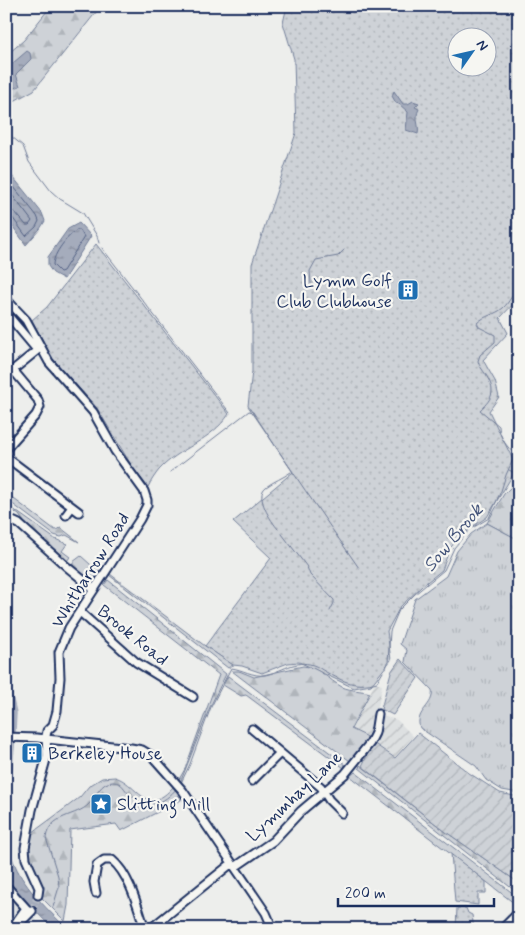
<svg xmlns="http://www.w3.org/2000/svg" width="525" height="935" font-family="Mynerve,sans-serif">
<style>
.built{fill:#dde0e1}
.industrial{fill:url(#industrial-furrows)}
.grass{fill:url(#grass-dots);stroke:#74809a;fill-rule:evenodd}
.forest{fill:url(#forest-firs);stroke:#74809a}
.park{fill:url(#park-tufts);stroke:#74809a}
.garden{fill:url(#garden-furrows);stroke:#74809a}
.water{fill:url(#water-ripples);stroke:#6e7a96}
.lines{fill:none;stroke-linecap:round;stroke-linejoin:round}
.shore{stroke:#526184;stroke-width:1}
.stream{stroke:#6e7a96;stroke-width:1}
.canal{stroke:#a5acbc;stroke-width:5.5}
.minor-tunnel{stroke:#c3c8d0;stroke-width:7;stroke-dasharray:7 3.5;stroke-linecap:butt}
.minor-casing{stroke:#1b2f5e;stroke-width:11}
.minor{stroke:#f6f6f2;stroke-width:7}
.labels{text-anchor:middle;stroke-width:4.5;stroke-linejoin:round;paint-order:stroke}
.poi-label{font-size:18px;fill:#1b2f5e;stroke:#f6f6f2;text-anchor:start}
.street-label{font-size:18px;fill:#1b2f5e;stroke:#f6f6f2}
.water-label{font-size:19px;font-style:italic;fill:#44547a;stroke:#f6f6f2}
</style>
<defs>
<pattern id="industrial-furrows" width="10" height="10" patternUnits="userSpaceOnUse" patternTransform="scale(1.25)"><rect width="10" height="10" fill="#dde0e1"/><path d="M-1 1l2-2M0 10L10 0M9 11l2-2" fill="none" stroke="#bdc0c3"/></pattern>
<pattern id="grass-dots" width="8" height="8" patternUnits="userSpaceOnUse" patternTransform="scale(1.25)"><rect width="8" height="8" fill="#ced2d7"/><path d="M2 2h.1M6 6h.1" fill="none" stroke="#b0b5bb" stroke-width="1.8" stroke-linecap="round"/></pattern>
<pattern id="forest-firs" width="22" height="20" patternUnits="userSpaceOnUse" patternTransform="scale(1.25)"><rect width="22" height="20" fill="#ced2d7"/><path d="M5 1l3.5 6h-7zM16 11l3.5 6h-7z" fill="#b0b5bb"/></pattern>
<pattern id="park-tufts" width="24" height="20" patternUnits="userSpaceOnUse" patternTransform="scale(1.25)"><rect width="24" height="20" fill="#ced2d7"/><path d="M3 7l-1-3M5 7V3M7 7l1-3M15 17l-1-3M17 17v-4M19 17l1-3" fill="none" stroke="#b0b5bb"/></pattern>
<pattern id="garden-furrows" width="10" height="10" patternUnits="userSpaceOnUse" patternTransform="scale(1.25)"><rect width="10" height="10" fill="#ced2d7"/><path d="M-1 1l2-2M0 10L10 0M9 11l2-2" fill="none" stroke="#b0b5bb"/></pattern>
<pattern id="water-ripples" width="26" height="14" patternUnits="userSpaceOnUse" patternTransform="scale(1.25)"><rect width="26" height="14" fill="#a5acbc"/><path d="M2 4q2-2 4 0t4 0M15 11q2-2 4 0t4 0" fill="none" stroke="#868c9c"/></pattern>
</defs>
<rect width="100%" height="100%" fill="#edeeec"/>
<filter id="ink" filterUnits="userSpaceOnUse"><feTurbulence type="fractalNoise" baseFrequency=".02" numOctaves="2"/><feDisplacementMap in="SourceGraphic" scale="10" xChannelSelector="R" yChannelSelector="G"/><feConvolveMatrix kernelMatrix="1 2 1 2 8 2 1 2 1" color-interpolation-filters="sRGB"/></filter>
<g filter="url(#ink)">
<path class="built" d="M 6,888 L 40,924 L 36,929 L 6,929 Z"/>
<path class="industrial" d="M 375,683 L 382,685 L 374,730 L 371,738 L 352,729 Z
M 382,716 L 397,720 L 413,736 L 395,757 L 373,743 Z"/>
<path class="grass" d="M 287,6 L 519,6 L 519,298 L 500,318 L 508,333 L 483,360 L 495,381 L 499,397 L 489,411 L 517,468 L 487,517 L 465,532 L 450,548 L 442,570 L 422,586 L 400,607 L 387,631 L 391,660 L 371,685 L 354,688 L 299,662 L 288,663 L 262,673 L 242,666 L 233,665 L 205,646 L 271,558 L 233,522 L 293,472 L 248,406 L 252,371 L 252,264 L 296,133 L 294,59 L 283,23 ZM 458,38 L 488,38 L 488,68 L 458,68 Z
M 96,244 L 229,414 C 211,441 179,448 159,470 C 155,475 151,481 148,487 L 133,468 L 97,408 L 52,358 L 32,320 L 47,307 Z
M 451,853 L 486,882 L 486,893 L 478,893 L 478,905 L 455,902 Z
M 457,908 L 466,908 L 468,913 L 472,915 L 474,929 L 456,929 Z"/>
<path class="forest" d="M 51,6 L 101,6 L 34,90 L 14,101 L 6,103 L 6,53 L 9,53 L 24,40 Z
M 513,485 L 519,490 L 519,540 L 487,523 L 504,494 Z
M 6,493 L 55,530 L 61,528 L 79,542 L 66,535 L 61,537 L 54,535 L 6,499 Z
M 6,504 L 55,539 L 67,544 L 62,551 L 70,557 L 67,561 L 26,525 L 19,515 L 6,506 Z
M 81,556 L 100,573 L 94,580 L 87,578 L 73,567 L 73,562 Z
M 110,574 L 205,646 L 233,665 L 228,668 L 109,575 Z
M 108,580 L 226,674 L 210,707 L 180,783 L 178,781 L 185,769 L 219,675 L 104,585 Z
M 303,666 C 319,667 329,680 342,687 C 352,691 361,690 370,693 L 351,729 L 370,738 L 367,744 L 350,761 L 232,671 L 239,671 L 254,677 Z
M 228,676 L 345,764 L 344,768 L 246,695 L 241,696 L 223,685 Z
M 360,765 L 446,832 L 519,883 L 519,894 L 359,768 Z
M 355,772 L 519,898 L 519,907 L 350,776 Z
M 115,777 C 139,784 145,819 174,786 L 181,800 L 121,831 L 116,824 L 70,830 L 68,905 L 65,921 L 39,895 L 26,858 L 29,835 L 67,807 L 80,797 L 89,786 L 102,778 Z"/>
<path class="park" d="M 487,523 L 519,540 L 519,793 L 502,790 L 486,780 L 476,766 L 420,728 C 414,711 435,706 432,690 L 405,662 L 407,650 L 400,644 L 415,599 L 446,576 L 457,551 L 471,534 Z"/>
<path class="garden" d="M 400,659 L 418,678 L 393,715 L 381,709 L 391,672 Z
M 418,733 L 469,773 L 500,793 L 519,797 L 519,883 L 446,832 L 362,766 L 373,743 L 395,758 Z"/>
<path class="water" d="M 27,51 L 30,53 L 31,59 L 16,74 L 20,86 L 6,91 L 6,69 Z
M 394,91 L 403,104 L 408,104 L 413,101 L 419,103 L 415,107 L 419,109 C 414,118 420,126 418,134 L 406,130 L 408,112 L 399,104 L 396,103 L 392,96 Z
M 6,165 L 9,172 L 42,213 L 45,221 L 40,229 L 26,245 L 6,217 Z
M 79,223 L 91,236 L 64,279 L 53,273 L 48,266 L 48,257 L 68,229 Z
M 6,833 C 12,878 38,899 67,929 L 53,929 L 6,881 Z"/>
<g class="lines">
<path class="shore" d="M 6,177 L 37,216 L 39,221 L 36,227 L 26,236 L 12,217 L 6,215
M 6,187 L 32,221 L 29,225 L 26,225 L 15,212 L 6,209
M 77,230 L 80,230 L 84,237 L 63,271 L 60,272 L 53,265 C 53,254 68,235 77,230 Z"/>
<path class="stream" d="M 6,132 L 23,146 L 29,162 L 51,191 L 60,199 L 83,213 L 97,236 L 99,243
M 102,248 L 230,413
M 311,284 L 310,271 L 316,260 L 338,256 L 344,250
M 509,470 L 515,473
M 170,472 L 249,411 L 253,412 C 287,465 323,516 359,568
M 278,529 C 271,521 254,496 266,487 C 274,481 283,478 291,472
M 282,534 L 307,567 L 310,575 L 334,600 L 334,603 L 330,611
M 386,668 L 388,663 L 390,631 L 399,610 L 415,594 L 444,570 L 454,548 L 469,530 L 489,518 L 501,491 L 506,475 L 515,455 C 507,446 499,438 499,426 L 480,410 C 493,398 496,391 486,375 C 483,370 479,366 478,361 L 480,355 L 495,342 L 495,335 L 479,327 L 477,323 C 485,315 495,315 503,308 C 510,302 512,293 519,289
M 181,783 L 190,764 L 211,707 L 231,668 C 242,669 253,677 265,675 C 281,672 295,659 313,665 C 317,666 322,670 326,672 C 344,682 357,688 377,682 L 383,672
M 53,907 L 59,887 L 58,876 L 46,838 C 49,814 77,817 89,804 C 97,796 100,782 113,782 C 123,782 124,790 130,795 C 149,809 163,805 177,788
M 40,929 L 42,926"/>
<path class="canal" d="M 6,680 L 14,713 L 12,748 L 6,802"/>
<path class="minor-tunnel" d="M 32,911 L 38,895"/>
<g class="minor-casing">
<path id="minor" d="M 6,299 L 26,320 L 49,362 L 93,412 L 115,451 L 144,491 L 147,500 L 147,505 L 140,519 L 69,628 L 59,652 L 60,678 L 57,711 L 53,725 L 47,731 L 46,736 L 47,756 L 32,810 L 25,848 L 26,859 L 39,888 L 38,895
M 6,313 L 37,350
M 6,371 L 13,370 L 40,348
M 6,449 L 36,415 L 40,407 L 38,400 L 13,370
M 6,457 L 79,512
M 66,515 L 72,507
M 6,518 L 19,524 L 66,566 L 94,589
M 80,612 L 136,662 L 193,697
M 252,729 L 321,787 L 329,800 L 342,813
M 6,737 L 37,738 L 131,748 L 142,750 L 152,756 L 183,791 L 266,913 L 273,929
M 252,781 L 280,753
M 235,867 L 273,841 L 301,811 L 345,774 L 370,743 L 375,733 L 378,714
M 8,888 L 26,908 L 11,929
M 96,893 L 94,882 L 97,865 L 104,860 L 112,860 C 130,875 138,908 145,929
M 12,929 L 23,920 L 32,911
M 150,929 L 232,863
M 502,929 L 519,912"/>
</g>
<use href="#minor" class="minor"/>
</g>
</g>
<defs>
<g id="building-square" transform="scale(1.125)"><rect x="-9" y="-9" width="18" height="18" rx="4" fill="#1f6fb2" stroke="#f6f6f2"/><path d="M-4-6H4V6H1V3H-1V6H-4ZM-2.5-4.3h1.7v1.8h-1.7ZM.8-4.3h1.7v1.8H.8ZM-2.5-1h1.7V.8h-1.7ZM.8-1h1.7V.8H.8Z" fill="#fff"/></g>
<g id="sight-square" transform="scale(1.125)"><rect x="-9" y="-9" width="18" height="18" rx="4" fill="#1f6fb2" stroke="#f6f6f2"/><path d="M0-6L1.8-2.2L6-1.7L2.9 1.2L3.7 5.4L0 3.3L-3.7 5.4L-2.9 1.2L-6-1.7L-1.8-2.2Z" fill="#fff"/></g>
</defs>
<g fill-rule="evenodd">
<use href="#building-square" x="408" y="290"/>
<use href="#building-square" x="32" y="753"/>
<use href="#sight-square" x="101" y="804"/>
</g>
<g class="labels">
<g class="poi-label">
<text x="392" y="286" text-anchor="end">Lymm Golf<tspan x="392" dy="21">Club Clubhouse</tspan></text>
<text x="48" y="759">Berkeley House</text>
<text x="117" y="810">Slitting Mill</text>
</g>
<g class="street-label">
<text transform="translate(90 570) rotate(-58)" y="6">Whitbarrow Road</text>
<text transform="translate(133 635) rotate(39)" y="6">Brook Road</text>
<text transform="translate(294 796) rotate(-43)" y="6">Lymmhay Lane</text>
</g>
<g class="water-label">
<text transform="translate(452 537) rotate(-50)" y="7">Sow Brook</text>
</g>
</g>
<rect width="525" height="935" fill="none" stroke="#f6f6f2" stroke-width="25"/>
<rect x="12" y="12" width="500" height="910" fill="none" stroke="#1b2f5e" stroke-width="2" filter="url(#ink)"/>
<g transform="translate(472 52) rotate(56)"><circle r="24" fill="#f6f6f2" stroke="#9ea6b7"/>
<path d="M0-4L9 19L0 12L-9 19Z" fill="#1f6fb2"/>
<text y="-8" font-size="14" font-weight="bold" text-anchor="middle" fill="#1b2f5e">N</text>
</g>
<path d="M338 898v8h156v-8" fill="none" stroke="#1b2f5e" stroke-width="2.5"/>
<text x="345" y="898" font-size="15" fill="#1b2f5e" stroke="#f6f6f2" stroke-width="4" paint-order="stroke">200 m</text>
</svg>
